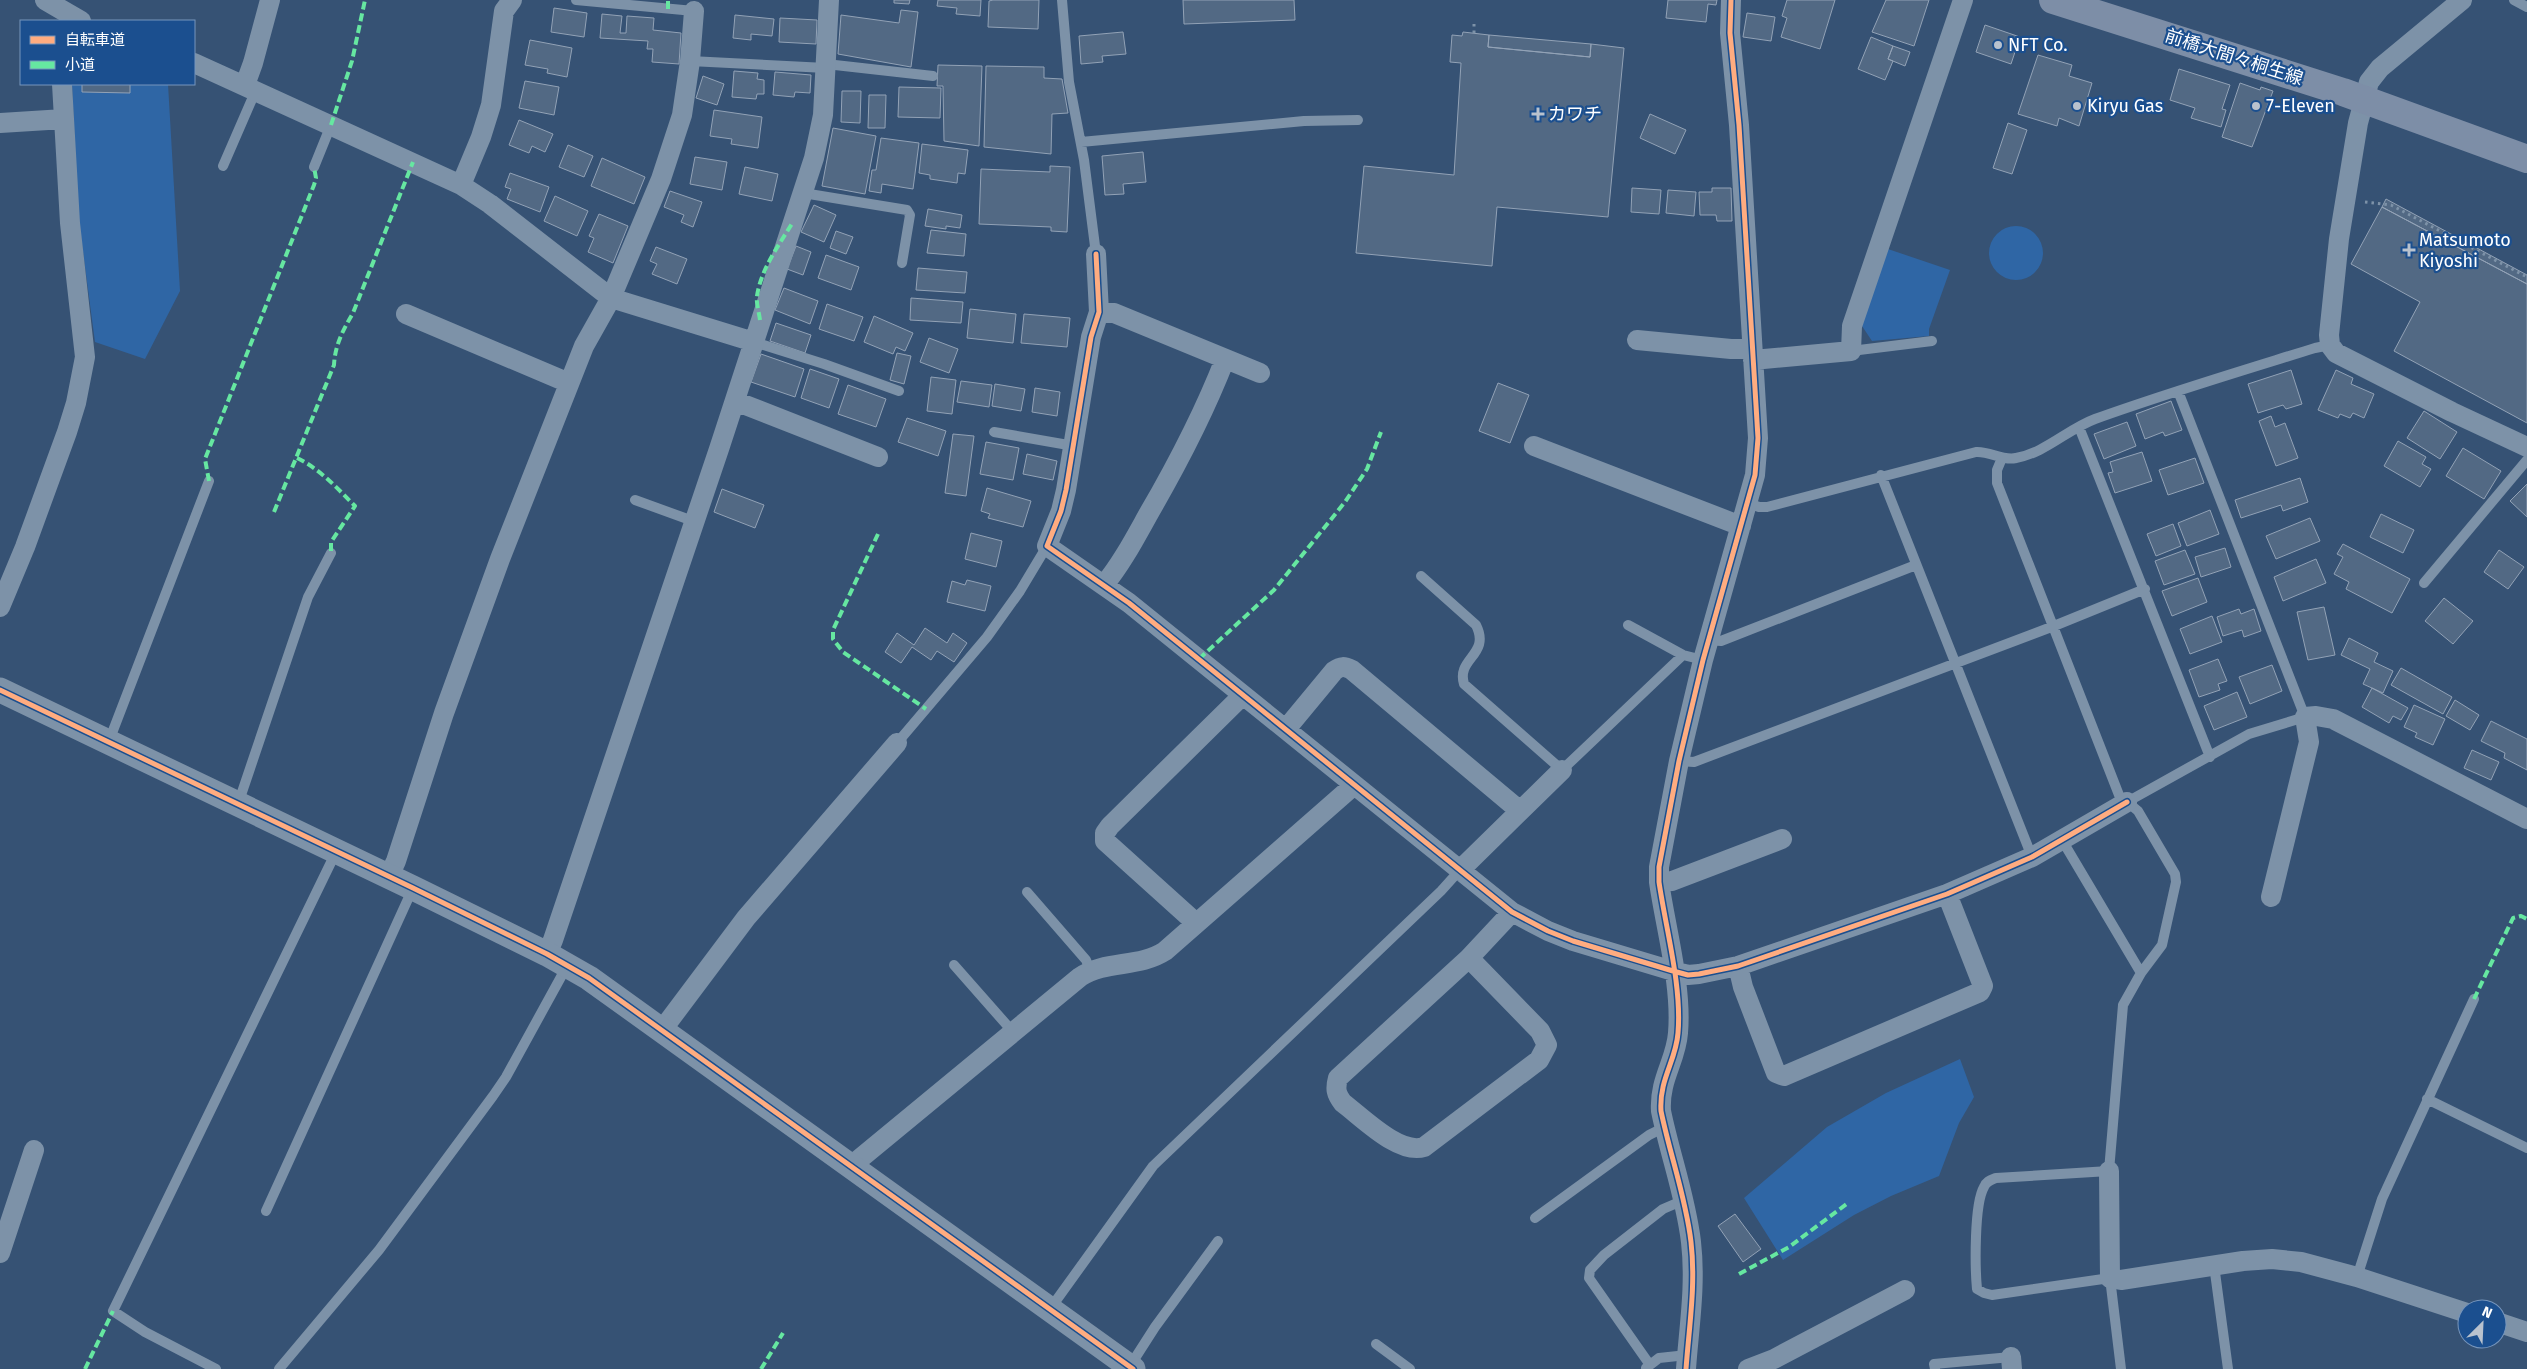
<svg xmlns="http://www.w3.org/2000/svg" width="2527" height="1369" font-family="'Fira Sans','Noto Sans JP',sans-serif">
<style>
.green{fill:#2f66a5}
.building{fill:#526984;stroke:#92a2b6}
.lines{fill:none;stroke-linecap:round;stroke-linejoin:round}
.path{stroke:#7d92a8;stroke-width:3;stroke-dasharray:2.5 4;stroke-linecap:butt}
.service{stroke:#7d92a8;stroke-width:10}
.minor{stroke:#7d92a8;stroke-width:20}
.tertiary{stroke:#7d92a8;stroke-width:25}
.primary{stroke:#7d8ea7;stroke-width:28}
.quiet{stroke:#66e7a1;stroke-width:4;stroke-dasharray:8 4;stroke-linecap:butt}
.cycleway-casing{stroke:#1b4f8f;stroke-width:8}
.cycleway{stroke:#ffac80;stroke-width:5}
.poi-dot{fill:#b9c2ce;stroke:#1b4f8f;stroke-width:2}
.labels{text-anchor:middle;stroke-width:4.5;stroke-linejoin:round;paint-order:stroke}
.poi-label{font-size:18px;fill:#fff;stroke:#1b4f8f;text-anchor:start}
.street-label{font-size:18px;fill:#fff;stroke:#1b4f8f}
</style>
<rect width="100%" height="100%" fill="#365274"/>
<path class="green" d="M 72,84 L 168,84 L 180,291 L 145,359 L 95,342 L 78,214 Z
M1989 253a27 27 0 1 1 54 0a27 27 0 1 1-54 0Z
M 1885,248 L 1950,270 L 1929,329 L 1929,336 L 1872,341 L 1860,323 Z
M 1960,1059 L 1974,1097 L 1959,1123 L 1939,1176 L 1891,1196 L 1854,1215 L 1783,1260 L 1744,1198 L 1827,1127 L 1886,1093 Z"/>
<path class="building" d="M 894,0 L 910,0 L 909,4 L 894,3 Z
M 938,0 L 981,0 L 980,16 L 956,14 L 957,8 L 937,6 Z
M 993,0 L 1039,0 L 1038,29 L 988,27 L 989,1 Z
M 1183,0 L 1294,0 L 1295,20 L 1184,24 Z
M 1668,0 L 1717,0 L 1716,5 L 1708,4 L 1706,22 L 1666,18 Z
M 1787,0 L 1835,0 L 1820,49 L 1781,37 L 1787,18 L 1782,16 Z
M 1886,0 L 1929,0 L 1914,46 L 1872,32 Z
M 554,8 L 587,13 L 584,37 L 551,32 Z
M 901,10 L 918,12 L 911,67 L 838,54 L 841,15 L 899,23 Z
M 1747,13 L 1775,17 L 1771,41 L 1743,37 Z
M 602,14 L 622,16 L 620,33 L 626,33 L 627,16 L 654,18 L 653,30 L 681,33 L 679,64 L 652,62 L 653,49 L 647,49 L 648,41 L 600,38 Z
M 735,15 L 774,19 L 772,36 L 751,34 L 751,40 L 733,38 Z
M 780,18 L 817,20 L 816,44 L 779,42 Z
M 1985,25 L 2020,37 L 2011,64 L 1976,52 Z
M 1123,32 L 1126,54 L 1102,56 L 1103,62 L 1081,64 L 1079,36 Z
M 1463,32 L 1489,35 L 1488,47 L 1590,57 L 1591,44 L 1624,48 L 1608,217 L 1497,207 L 1492,266 L 1356,253 L 1364,166 L 1454,175 L 1461,63 L 1450,62 L 1452,35 L 1462,36 Z
M 1489,35 L 1591,44 L 1590,57 L 1488,47 Z
M 1871,37 L 1893,46 L 1888,59 L 1893,61 L 1885,80 L 1858,69 Z
M 530,40 L 572,48 L 567,77 L 547,73 L 548,69 L 525,65 Z
M 1893,46 L 1910,52 L 1905,66 L 1888,59 Z
M 2038,55 L 2072,65 L 2069,76 L 2092,83 L 2079,126 L 2059,118 L 2057,126 L 2018,114 Z
M 938,65 L 982,66 L 979,146 L 944,141 L 943,86 L 937,86 Z
M 986,66 L 1044,67 L 1044,78 L 1062,79 L 1068,113 L 1052,114 L 1051,154 L 984,147 Z
M 2179,69 L 2230,85 L 2222,109 L 2226,110 L 2221,127 L 2191,118 L 2195,108 L 2170,100 Z
M 734,71 L 758,73 L 757,79 L 764,80 L 764,94 L 757,94 L 756,99 L 732,97 Z
M 775,72 L 811,75 L 810,93 L 795,92 L 794,97 L 773,95 Z
M 703,76 L 724,84 L 717,105 L 696,98 Z
M 525,81 L 559,87 L 554,115 L 519,108 Z
M 2240,83 L 2260,90 L 2261,87 L 2273,91 L 2252,147 L 2222,137 Z
M 82,84 L 130,84 L 130,93 L 82,92 Z
M 899,87 L 941,88 L 940,118 L 898,117 Z
M 842,91 L 861,91 L 860,123 L 841,122 Z
M 869,95 L 886,95 L 885,128 L 868,128 Z
M 714,110 L 762,117 L 758,148 L 731,144 L 732,139 L 710,136 Z
M 1650,114 L 1686,130 L 1675,154 L 1640,138 Z
M 519,120 L 553,134 L 545,152 L 532,146 L 529,153 L 509,145 Z
M 2008,123 L 2027,130 L 2012,174 L 1993,168 Z
M 833,128 L 876,136 L 865,194 L 822,186 Z
M 881,138 L 919,143 L 913,189 L 882,184 L 881,193 L 869,191 L 872,170 L 876,170 Z
M 922,144 L 968,150 L 965,174 L 958,173 L 957,183 L 930,179 L 930,175 L 919,173 Z
M 568,145 L 593,156 L 584,177 L 559,167 Z
M 1143,152 L 1146,182 L 1123,184 L 1124,194 L 1105,195 L 1102,156 Z
M 695,157 L 727,162 L 722,190 L 690,184 Z
M 602,158 L 645,177 L 634,204 L 591,186 Z
M 1050,166 L 1070,167 L 1067,232 L 1051,231 L 1051,227 L 979,224 L 981,169 L 1050,172 Z
M 745,167 L 778,174 L 772,201 L 739,194 Z
M 510,173 L 549,187 L 540,212 L 507,199 L 511,189 L 505,187 Z
M 1632,188 L 1661,190 L 1659,214 L 1631,212 Z
M 1712,188 L 1731,188 L 1732,221 L 1717,221 L 1716,215 L 1700,215 L 1699,192 L 1712,192 Z
M 1668,190 L 1696,192 L 1694,216 L 1666,213 Z
M 670,191 L 702,202 L 693,227 L 681,222 L 684,215 L 664,207 Z
M 555,196 L 588,211 L 577,236 L 544,221 Z
M 2386,199 L 2527,275 L 2527,284 L 2382,207 Z
M 814,205 L 836,215 L 824,242 L 801,232 Z
M 2382,207 L 2527,284 L 2527,423 L 2394,351 L 2420,302 L 2351,264 Z
M 928,209 L 962,215 L 960,228 L 946,226 L 946,229 L 925,226 Z
M 599,214 L 628,226 L 613,263 L 588,252 L 594,238 L 589,236 Z
M 931,230 L 966,234 L 964,256 L 927,253 Z
M 836,231 L 853,237 L 846,254 L 830,248 Z
M 796,246 L 811,252 L 803,275 L 787,269 Z
M 656,247 L 687,259 L 677,284 L 652,274 L 657,264 L 650,261 Z
M 826,255 L 859,267 L 851,290 L 818,278 Z
M 918,268 L 967,272 L 965,293 L 916,290 Z
M 784,288 L 818,301 L 810,324 L 775,310 Z
M 911,298 L 963,302 L 961,323 L 910,320 Z
M 827,304 L 863,317 L 854,341 L 819,329 Z
M 970,309 L 1016,314 L 1013,343 L 967,338 Z
M 1024,314 L 1070,318 L 1067,347 L 1021,343 Z
M 874,316 L 913,333 L 905,351 L 896,347 L 893,354 L 864,342 Z
M 776,323 L 811,335 L 805,353 L 770,341 Z
M 929,338 L 958,349 L 949,373 L 920,362 Z
M 897,353 L 911,356 L 904,384 L 890,380 Z
M 761,354 L 804,369 L 795,397 L 751,382 Z
M 810,369 L 839,379 L 829,408 L 801,398 Z
M 2291,370 L 2302,404 L 2286,409 L 2283,405 L 2258,413 L 2248,384 Z
M 2336,370 L 2353,378 L 2351,384 L 2374,394 L 2364,418 L 2353,413 L 2350,418 L 2340,414 L 2338,418 L 2318,410 Z
M 931,377 L 956,380 L 952,414 L 927,411 Z
M 961,381 L 992,385 L 989,407 L 957,402 Z
M 1498,383 L 1529,395 L 1510,443 L 1479,431 Z
M 995,384 L 1025,389 L 1021,411 L 992,406 Z
M 848,385 L 886,399 L 876,427 L 838,414 Z
M 1035,388 L 1060,392 L 1057,416 L 1032,412 Z
M 2171,401 L 2182,430 L 2165,436 L 2163,432 L 2145,439 L 2136,414 Z
M 2424,411 L 2457,432 L 2440,459 L 2407,438 Z
M 2271,416 L 2275,427 L 2285,423 L 2298,458 L 2276,466 L 2259,421 Z
M 907,418 L 946,431 L 938,456 L 898,442 Z
M 2127,422 L 2136,446 L 2104,459 L 2094,434 Z
M 953,434 L 974,436 L 966,496 L 945,493 Z
M 2398,441 L 2426,457 L 2422,464 L 2431,469 L 2420,487 L 2384,466 Z
M 986,442 L 1019,448 L 1013,480 L 980,474 Z
M 2463,448 L 2501,471 L 2484,499 L 2446,476 Z
M 2142,452 L 2152,481 L 2115,493 L 2108,473 L 2113,472 L 2110,462 Z
M 1027,454 L 1057,461 L 1053,480 L 1023,474 Z
M 2195,458 L 2204,483 L 2168,495 L 2159,470 Z
M 2300,478 L 2308,502 L 2283,511 L 2281,505 L 2241,518 L 2235,500 Z
M 2527,484 L 2527,517 L 2510,501 Z
M 987,488 L 1031,501 L 1023,527 L 988,518 L 990,514 L 981,511 Z
M 722,489 L 764,505 L 755,528 L 714,512 Z
M 2210,510 L 2219,534 L 2187,546 L 2178,523 Z
M 2381,514 L 2414,530 L 2403,553 L 2370,537 Z
M 2310,518 L 2320,541 L 2276,559 L 2266,536 Z
M 2173,524 L 2181,546 L 2156,556 L 2147,534 Z
M 971,533 L 1002,541 L 996,567 L 965,559 Z
M 2343,544 L 2410,579 L 2392,613 L 2346,589 L 2349,582 L 2334,574 L 2343,557 L 2337,554 Z
M 2225,548 L 2231,567 L 2201,577 L 2195,557 Z
M 2185,550 L 2195,574 L 2164,585 L 2155,561 Z
M 2499,550 L 2524,567 L 2508,589 L 2484,572 Z
M 2316,559 L 2326,583 L 2283,601 L 2274,577 Z
M 2198,578 L 2207,602 L 2172,616 L 2162,591 Z
M 967,580 L 991,586 L 985,611 L 947,602 L 952,581 L 965,585 Z
M 2444,598 L 2473,621 L 2453,644 L 2425,621 Z
M 2324,607 L 2335,655 L 2308,660 L 2297,612 Z
M 2239,609 L 2241,614 L 2254,609 L 2261,631 L 2244,637 L 2242,630 L 2223,636 L 2217,617 Z
M 2212,616 L 2222,642 L 2190,654 L 2180,629 Z
M 925,628 L 947,643 L 953,633 L 967,643 L 954,662 L 937,651 L 931,660 L 912,647 L 901,663 L 885,652 L 897,633 L 914,645 Z
M 2349,638 L 2378,653 L 2374,662 L 2393,671 L 2383,693 L 2363,684 L 2370,669 L 2341,655 Z
M 2218,659 L 2227,681 L 2218,684 L 2220,690 L 2199,697 L 2189,670 Z
M 2272,665 L 2282,691 L 2250,704 L 2239,677 Z
M 2401,668 L 2452,697 L 2443,714 L 2391,685 Z
M 2372,688 L 2408,708 L 2401,720 L 2393,716 L 2389,723 L 2362,707 Z
M 2237,692 L 2247,717 L 2214,730 L 2204,706 Z
M 2455,700 L 2479,715 L 2470,730 L 2446,716 Z
M 2414,705 L 2445,719 L 2433,745 L 2415,737 L 2417,733 L 2404,727 Z
M 2491,721 L 2527,739 L 2527,770 L 2504,758 L 2505,753 L 2481,741 Z
M 2472,750 L 2499,762 L 2491,780 L 2464,768 Z
M 1735,1214 L 1761,1249 L 1743,1262 L 1718,1226 Z"/>
<g class="lines">
<path class="path" d="M 1474,33 L 1474,21
M 2365,202 L 2391,205 L 2527,277"/>
<path class="service" d="M 576,0 L 694,11
M 1062,0 L 1069,82 L 1084,160 L 1096,254
M 2514,0 L 2527,7
M 690,61 L 826,68
M 826,64 L 933,76
M 1081,142 L 1304,121 L 1358,120
M 223,166 L 256,90
M 314,167 L 331,125
M 803,193 L 907,210 L 910,215 L 902,263
M 754,342 L 824,364 L 899,391
M 1851,351 L 1932,341
M 2079,427 L 2210,757
M 994,432 L 1074,446
M 2002,458 L 1997,470 L 1997,483 L 2119,795 L 2138,811 L 2175,874 L 2176,882 L 2162,945 L 2141,973 L 2123,1005 L 2109,1171 L 1996,1178 C 1991,1180 1986,1181 1984,1187 C 1974,1204 1975,1268 1977,1289 L 1984,1293 L 1992,1295 L 2110,1278 L 2121,1369
M 1881,475 L 2032,857
M 635,500 L 693,521
M 1748,503 L 1759,507 L 1767,507 L 1976,452 C 1990,451 2002,461 2016,458 C 2045,453 2068,429 2095,419 C 2167,393 2241,371 2315,348 L 2330,345
M 1421,576 L 1476,625 C 1491,655 1456,658 1464,684 L 1562,770 L 1683,655
M 2424,583 L 2527,460
M 1628,625 L 1683,655 L 1703,660
M 1709,640 L 1721,641 L 1916,565
M 109,741 L 209,481
M 897,743 L 987,637 L 1020,591 L 1047,546
M 1679,761 L 1694,762 L 2054,626 L 2145,589
M 2127,802 L 2249,734 L 2305,717 L 2178,391
M 238,804 L 308,597 L 331,553
M 2062,840 L 2141,973
M 1027,892 L 1086,960 L 1090,970
M 954,965 L 1013,1032
M 2427,1099 L 2527,1148
M 266,1211 L 413,888
M 1535,1218 L 1649,1135 L 1665,1127
M 2214,1265 L 2228,1369
M 2357,1277 L 2382,1199 L 2474,999
M 1050,1309 L 1153,1166 L 1441,891 L 1459,871
M 1376,1344 L 1410,1369
M 1650,1365 L 1589,1278 L 1590,1270 L 1604,1255 L 1663,1209 L 1684,1200
M 1130,1366 L 1155,1327 L 1218,1241
M 1646,1368 L 1659,1358 L 1687,1355
M 216,1369 L 145,1332 L 113,1311 L 336,852
M 279,1369 L 379,1250 L 493,1096 L 506,1077 L 567,966
M 1935,1369 L 1934,1364 L 2011,1357"/>
<path class="minor" d="M 45,0 L 81,21
M 2462,0 L 2380,68 L 2369,82 L 2358,123 L 2339,239 L 2329,335 L 2330,345 L 2336,353 L 2452,412 L 2527,447
M 194,63 L 461,185 L 490,204 L 611,298 L 754,342
M 245,85 L 253,63 L 270,0
M 0,123 L 64,119
M 461,185 L 481,137 L 491,105 L 504,11 L 512,0
M 1096,254 L 1099,312 L 1091,337 L 1066,490 L 1061,511 L 1047,546 L 1129,603 L 1512,912 L 1548,931 L 1573,941 L 1673,971 L 1688,975 L 1699,974 L 1738,966 L 1947,894 L 2032,857 L 2127,802
M 1099,312 L 1114,313 L 1260,373
M 406,314 L 569,383
M 1637,340 L 1731,349 L 1752,349
M 1753,360 L 1851,351 L 1852,326 L 1963,0
M 735,401 L 878,457
M 1534,446 L 1741,526
M 1104,585 C 1122,563 1135,538 1149,513 C 1178,463 1204,413 1225,359
M 0,607 L 25,547 L 67,432 L 76,403 L 85,357 L 70,223 L 62,84
M 1286,729 L 1334,671 C 1341,666 1344,666 1352,670 L 1519,810
M 1459,871 L 1562,770
M 389,876 L 396,861 L 444,713 L 500,559 L 584,346 L 611,298 L 661,179 L 682,115 L 690,61 L 694,11
M 1659,882 L 1672,881 L 1782,839
M 2271,897 L 2309,742 L 2305,717 L 2316,716 L 2333,719 L 2527,819
M 1196,923 L 1105,841 L 1105,833 L 1110,826 L 1243,695
M 547,954 L 553,940 L 719,449 L 814,158 L 823,115 L 829,0
M 1469,958 L 1540,1031 L 1547,1045 L 1539,1060 L 1424,1147 C 1399,1155 1363,1118 1343,1103 C 1336,1094 1335,1089 1338,1078 L 1469,958 L 1512,912
M 1738,966 L 1743,987 L 1776,1073 L 1784,1076 L 1980,992 L 1983,986 L 1947,894
M 662,1030 L 746,918 L 897,743
M 851,1166 L 1080,977 C 1106,960 1139,968 1165,951 L 1353,786
M 2109,1171 L 2110,1278 L 2121,1280 L 2243,1261 L 2272,1259 L 2301,1262 L 2357,1277 L 2467,1313
M 0,1253 L 34,1150
M 2497,1322 L 2527,1332
M 2011,1357 L 2012,1369
M 1686,1369 C 1689,1327 1696,1285 1691,1242 C 1686,1198 1670,1155 1661,1111 C 1659,1079 1676,1061 1678,1033 C 1682,986 1666,930 1659,882 L 1659,867 L 1679,761 L 1703,660 L 1755,475 L 1758,438 L 1739,125 L 1730,33 L 1731,0
M 1748,1369 L 1774,1359 L 1905,1290"/>
<path class="tertiary" d="M 0,690 L 413,888 L 547,954 L 589,978 L 1133,1369"/>
<path class="primary" d="M 2053,0 L 2343,92 L 2527,159"/>
<path class="quiet" d="M 668,9 L 668,0
M 331,125 L 352,61 L 365,0
M 760,320 C 759,312 756,303 757,296 C 761,269 779,245 793,222
M 297,458 C 320,469 337,488 355,506 L 331,542 L 331,553
M 209,481 L 205,459 L 314,185 L 316,178 L 314,167
M 274,512 L 334,365 C 335,345 343,330 353,313 L 413,162
M 878,534 L 833,630 L 833,639 L 843,652 L 926,709
M 1199,659 L 1274,590 L 1345,502 L 1367,469 L 1381,432
M 2474,999 L 2513,918 L 2521,916 L 2527,919
M 1739,1274 L 1789,1247 L 1848,1203
M 85,1369 L 113,1311
M 761,1369 L 783,1333"/>
<g class="cycleway-casing">
<path id="cycleway" d="M 1096,254 L 1099,312 L 1091,337 L 1066,490 L 1061,511 L 1047,546 L 1129,603 L 1512,912 L 1548,931 L 1573,941 L 1673,971 L 1688,975 L 1699,974 L 1738,966 L 1947,894 L 2032,857 L 2127,802
M 0,690 L 413,888 L 547,954 L 589,978 L 1133,1369
M 1686,1369 C 1689,1327 1696,1285 1691,1242 C 1686,1198 1670,1155 1661,1111 C 1659,1079 1676,1061 1678,1033 C 1682,986 1666,930 1659,882 L 1659,867 L 1679,761 L 1703,660 L 1755,475 L 1758,438 L 1739,125 L 1730,33 L 1731,0"/>
</g>
<use href="#cycleway" class="cycleway"/>
</g>
<g class="poi-dot">
<circle cx="1998" cy="45" r="5"/>
<circle cx="2077" cy="106" r="5"/>
<circle cx="2256" cy="106" r="5"/>
<path d="M1535.5 106.5h5v5h5v5h-5v5h-5v-5h-5v-5h5z"/>
<path d="M2406.5 242.5h5v5h5v5h-5v5h-5v-5h-5v-5h5z"/>
</g>
<g class="labels">
<g class="poi-label">
<text x="2008" y="51">NFT Co.</text>
<text x="2087" y="112">Kiryu Gas</text>
<text x="2266" y="112">7-Eleven</text>
<text x="1548" y="120">カワチ</text>
<text x="2419" y="246">Matsumoto<tspan x="2419" dy="21">Kiyoshi</tspan></text>
</g>
<g class="street-label">
<text transform="translate(2234 57) rotate(18)" y="6">前橋大間々桐生線</text>
</g>
</g>
<rect x="20" y="20" width="175" height="65" fill="#1b4f8f" stroke="#7695bc"/>
<rect x="30" y="36" width="25" height="8" fill="#ffac80" stroke="#7695bc"/>
<text x="65" y="45" font-size="15" fill="#ffffff">自転車道</text>
<rect x="30" y="61" width="25" height="8" fill="#66e7a1" stroke="#7695bc"/>
<text x="65" y="70" font-size="15" fill="#ffffff">小道</text>
<g transform="translate(2482 1324) rotate(24)"><circle r="24" fill="#1b4f8f" stroke="#7695bc"/>
<path d="M0-4L9 19L0 12L-9 19Z" fill="#b9c2ce"/>
<text y="-8" font-size="14" font-weight="bold" text-anchor="middle" fill="#ffffff">N</text>
</g>
</svg>
